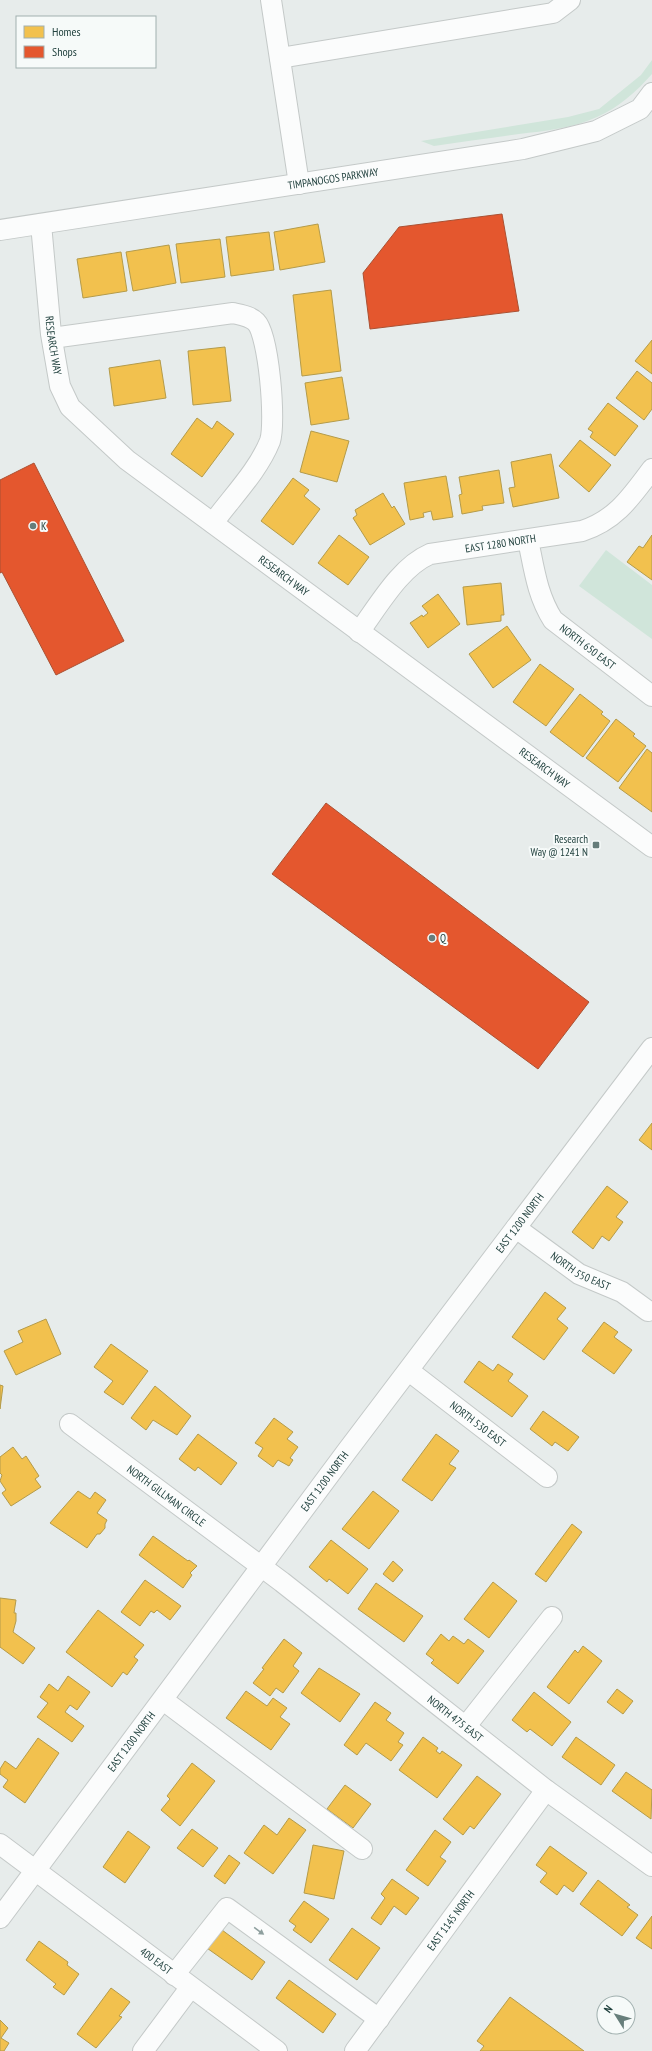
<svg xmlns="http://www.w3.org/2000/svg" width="652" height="2051" font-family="'PT Sans Narrow',sans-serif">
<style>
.green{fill:#d0e5da}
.homes{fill:#f2c14e;stroke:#b49b4a}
.shops{fill:#e4572e;stroke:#aa5133}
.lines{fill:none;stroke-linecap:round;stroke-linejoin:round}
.minor-casing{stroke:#c4c9c8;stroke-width:22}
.minor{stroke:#fbfcfc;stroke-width:20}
.oneway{fill:#8e9f9e}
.poi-dot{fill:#677e7b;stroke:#f6faf9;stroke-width:1.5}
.labels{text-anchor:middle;stroke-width:4;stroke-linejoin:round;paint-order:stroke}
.street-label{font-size:11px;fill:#22423f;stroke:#f6faf9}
.poi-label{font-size:11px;fill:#22423f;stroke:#f6faf9;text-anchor:start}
</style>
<rect width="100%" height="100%" fill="#e7eceb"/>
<path class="green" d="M 652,60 L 652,74 C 637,91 618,108 597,117 C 573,128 545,131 519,134 C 491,138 462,142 434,146 L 421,141 L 568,117 L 599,109 L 641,75 Z
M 606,550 L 652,585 L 652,639 L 579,586 Z"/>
<path class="homes" d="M 318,224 L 325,262 L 280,270 L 274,232 Z
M 269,232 L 274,270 L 231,276 L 226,237 Z
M 220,239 L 225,277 L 181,283 L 176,244 Z
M 169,245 L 176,283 L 133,291 L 126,252 Z
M 121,252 L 127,291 L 83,298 L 77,259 Z
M 331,290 L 341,371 L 302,376 L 293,295 Z
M 652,340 L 652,374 L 635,361 Z
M 225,347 L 231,401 L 193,405 L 188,351 Z
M 160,360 L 166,398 L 114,406 L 109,368 Z
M 637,371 L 652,383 L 652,409 L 644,420 L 616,398 Z
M 342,377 L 349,419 L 311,425 L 305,383 Z
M 608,403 L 638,426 L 615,456 L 590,437 L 593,432 L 588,429 Z
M 197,418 L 212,429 L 217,421 L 234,434 L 202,477 L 171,454 Z
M 311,431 L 349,441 L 337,482 L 300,472 Z
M 580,440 L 611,465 L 589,492 L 559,466 Z
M 551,454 L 559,498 L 513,507 L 509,488 L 515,487 L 511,462 Z
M 499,470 L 504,503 L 482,506 L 483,510 L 462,514 L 459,495 L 462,494 L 459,477 Z
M 446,476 L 453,517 L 433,520 L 431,511 L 423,513 L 424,517 L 410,520 L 404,483 Z
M 293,478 L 309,490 L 304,496 L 320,509 L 293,545 L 261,521 Z
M 383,493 L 392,508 L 394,506 L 405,524 L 370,545 L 353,518 L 357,515 L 355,510 Z
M 339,535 L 369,557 L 348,585 L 318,563 Z
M 652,535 L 652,580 L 627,562 L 639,546 L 643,548 Z
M 501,583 L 504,615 L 501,615 L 501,621 L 467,625 L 463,587 Z
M 438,594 L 460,624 L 428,648 L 410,623 L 422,615 L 423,617 L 428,613 L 422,606 Z
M 507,626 L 531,660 L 493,688 L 469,654 Z
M 540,664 L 574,689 L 546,726 L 513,702 Z
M 580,694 L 603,712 L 601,714 L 610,721 L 583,757 L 550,732 Z
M 616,719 L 635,734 L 633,736 L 646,746 L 618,782 L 586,758 Z
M 647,749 L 652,753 L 652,812 L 619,788 Z
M 652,1123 L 652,1150 L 639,1140 Z
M 607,1186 L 628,1202 L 616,1217 L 623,1222 L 609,1241 L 602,1236 L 593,1249 L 572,1232 Z
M 545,1292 L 566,1308 L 557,1319 L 568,1328 L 544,1360 L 512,1337 Z
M 46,1319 L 61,1354 L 16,1375 L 4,1351 L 23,1342 L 18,1331 Z
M 604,1322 L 618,1332 L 614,1337 L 632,1350 L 614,1374 L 582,1351 Z
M 111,1344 L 148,1371 L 123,1405 L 104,1392 L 113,1381 L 94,1367 Z
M 479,1361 L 493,1371 L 498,1364 L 513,1374 L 508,1381 L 528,1396 L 512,1417 L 464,1382 Z
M 0,1385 L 3,1386 L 0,1409 Z
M 155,1386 L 191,1416 L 177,1435 L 153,1420 L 146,1430 L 131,1418 Z
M 543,1411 L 579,1437 L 568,1451 L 555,1442 L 552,1446 L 530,1429 Z
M 274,1418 L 293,1432 L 287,1439 L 298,1447 L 290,1458 L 293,1460 L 289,1466 L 278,1460 L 273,1467 L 258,1456 L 263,1448 L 255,1443 Z
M 198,1434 L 237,1463 L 221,1485 L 198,1467 L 195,1471 L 179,1459 Z
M 436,1434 L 459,1451 L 449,1464 L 456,1468 L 432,1501 L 402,1480 Z
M 13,1447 L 22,1459 L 26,1456 L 39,1476 L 35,1479 L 41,1487 L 11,1506 L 2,1493 L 6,1490 L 0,1481 L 2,1475 L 0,1473 L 0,1457 Z
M 78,1491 L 90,1499 L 95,1492 L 106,1500 L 97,1513 L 107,1520 L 105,1524 L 105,1528 L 100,1534 L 97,1534 L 87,1548 L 50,1523 Z
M 373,1491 L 399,1511 L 369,1549 L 342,1529 Z
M 572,1524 L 582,1532 L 546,1582 L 535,1574 Z
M 153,1536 L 188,1561 L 189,1560 L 197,1566 L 190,1573 L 192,1575 L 183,1588 L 139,1555 Z
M 331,1540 L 368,1569 L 348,1594 L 329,1579 L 327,1582 L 309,1567 Z
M 393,1561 L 403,1570 L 393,1582 L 383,1574 Z
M 145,1580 L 181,1606 L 170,1620 L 157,1610 L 154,1613 L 151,1611 L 140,1626 L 121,1612 Z
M 493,1582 L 517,1601 L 489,1638 L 464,1619 Z
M 376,1583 L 423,1616 L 404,1642 L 358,1609 Z
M 0,1598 L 16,1600 L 14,1613 L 16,1613 L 16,1621 L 13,1632 L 35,1648 L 23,1664 L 0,1647 Z
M 98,1610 L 144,1645 L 134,1657 L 138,1660 L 127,1675 L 123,1672 L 112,1687 L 66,1652 Z
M 441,1634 L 449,1641 L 453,1636 L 464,1644 L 468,1639 L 484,1651 L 458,1684 L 431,1663 L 434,1660 L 426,1654 Z
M 284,1639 L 302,1653 L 293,1666 L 299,1671 L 283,1693 L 276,1688 L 270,1696 L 253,1683 L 264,1669 L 262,1668 Z
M 583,1646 L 602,1661 L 569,1704 L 547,1687 L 575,1650 L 578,1653 Z
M 319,1668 L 360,1694 L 340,1722 L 301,1693 Z
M 68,1676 L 90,1692 L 77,1710 L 70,1705 L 65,1712 L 84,1726 L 72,1742 L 37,1717 L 48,1703 L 40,1697 L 49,1684 L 58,1691 Z
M 617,1689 L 633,1701 L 623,1714 L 607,1702 Z
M 246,1691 L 267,1706 L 273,1698 L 287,1708 L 280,1717 L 290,1724 L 271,1750 L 226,1718 Z
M 534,1692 L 571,1722 L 552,1746 L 530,1729 L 527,1732 L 512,1720 Z
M 375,1702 L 391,1713 L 386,1720 L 404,1733 L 398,1742 L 403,1745 L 391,1761 L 366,1743 L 357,1755 L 344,1745 Z
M 423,1737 L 438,1748 L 436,1751 L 440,1754 L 442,1751 L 462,1765 L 437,1798 L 399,1770 Z
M 576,1737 L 615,1765 L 601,1785 L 562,1757 Z
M 38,1738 L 59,1753 L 25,1803 L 3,1787 L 8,1780 L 0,1774 L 0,1769 L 5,1761 L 16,1769 Z
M 192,1763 L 215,1781 L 180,1826 L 161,1810 L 170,1799 L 167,1796 Z
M 626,1772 L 652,1790 L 651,1819 L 612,1791 Z
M 477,1776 L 501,1794 L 474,1829 L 470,1826 L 463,1835 L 443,1819 Z
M 345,1785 L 371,1804 L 353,1828 L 327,1809 Z
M 289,1818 L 306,1830 L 273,1874 L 244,1853 L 264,1825 L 277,1835 Z
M 192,1829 L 218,1848 L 203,1867 L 177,1848 Z
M 435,1830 L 451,1842 L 440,1857 L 446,1861 L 428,1886 L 406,1870 Z
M 128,1831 L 150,1847 L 125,1883 L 103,1867 Z
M 313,1845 L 344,1851 L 334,1899 L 304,1893 Z
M 550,1846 L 587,1873 L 573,1892 L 564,1885 L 557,1895 L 540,1882 L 547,1873 L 536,1865 Z
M 229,1855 L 240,1863 L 225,1884 L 214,1876 Z
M 392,1879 L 419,1898 L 406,1915 L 394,1906 L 381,1925 L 371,1918 L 385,1898 L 381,1894 Z
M 598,1880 L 630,1905 L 627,1907 L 638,1915 L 622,1936 L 580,1904 Z
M 304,1901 L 329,1919 L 311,1943 L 293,1930 L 296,1926 L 289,1921 Z
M 652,1916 L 652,1949 L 636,1938 Z
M 218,1927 L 265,1962 L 252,1980 L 204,1946 Z
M 352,1928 L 380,1948 L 357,1980 L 329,1960 Z
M 39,1941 L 68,1962 L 67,1965 L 79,1974 L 64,1995 L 53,1987 L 56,1984 L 26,1960 Z
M 289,1980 L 336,2014 L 323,2033 L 276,1998 Z
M 111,1988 L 130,2002 L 119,2016 L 122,2017 L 96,2048 L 77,2034 Z
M 510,1997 L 584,2051 L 480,2051 L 484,2046 L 477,2041 Z
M 0,2020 L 8,2028 L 1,2038 L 9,2043 L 4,2051 L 0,2051 Z"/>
<path class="shops" d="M 502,214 L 519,311 L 370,329 L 363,273 L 399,227 Z
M 34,463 L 124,641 L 56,675 L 2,572 L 0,573 L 0,480 Z
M 326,803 L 589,1002 L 538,1069 L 272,874 Z"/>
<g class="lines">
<g class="minor-casing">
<g id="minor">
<path d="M 271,0 L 299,184"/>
<path d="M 280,58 L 553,13 L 570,0"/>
<path id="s1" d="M 41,224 L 51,334 L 60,386 L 70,407 L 127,460 L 652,847"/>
<path id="s2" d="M 0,230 L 523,149 L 596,131 L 640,109 L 652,93"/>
<path d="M 52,338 L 233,313 C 241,315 250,316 256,322 C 269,335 276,423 270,441 C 258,471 232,497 213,523"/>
<path id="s3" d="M 528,540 C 534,568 537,595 553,620 L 652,696"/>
<path id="s4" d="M 359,632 C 379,605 400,567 430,554 L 582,531 C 616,520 631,497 652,469"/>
<path id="s5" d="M 516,1228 L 579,1274 L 622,1292 L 648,1311"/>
<path id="s6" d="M 409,1371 L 547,1477"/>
<path id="s7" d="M 70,1424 L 282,1582 L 546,1790 L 652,1866"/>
<path d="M 163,1700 L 362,1849"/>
<path d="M 466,1726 L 552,1617"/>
<path id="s8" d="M 0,1844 L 277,2051"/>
<path id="s9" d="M 0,1918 L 347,1451 L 652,1048"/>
<path d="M 174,1975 L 227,1908 L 379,2019"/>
<path d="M 143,2051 L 190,1988"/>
<path id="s10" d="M 355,2051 L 546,1790"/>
</g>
</g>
<use href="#minor" class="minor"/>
</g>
<defs><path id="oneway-solid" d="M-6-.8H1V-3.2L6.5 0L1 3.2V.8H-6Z"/></defs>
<use class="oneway" href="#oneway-solid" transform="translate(259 1931) rotate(36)"/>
<g class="poi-dot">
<circle cx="33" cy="526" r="4"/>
<rect x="592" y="841" width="8" height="8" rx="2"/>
<circle cx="432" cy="938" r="4"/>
</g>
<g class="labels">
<g class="street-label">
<text dy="4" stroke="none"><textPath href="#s2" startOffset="337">TIMPANOGOS PARKWAY</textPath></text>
<text dy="4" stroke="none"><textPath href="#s1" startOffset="122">RESEARCH WAY</textPath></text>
<text dy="4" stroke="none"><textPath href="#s4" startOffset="178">EAST 1280 NORTH</textPath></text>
<text dy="4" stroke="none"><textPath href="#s1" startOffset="459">RESEARCH WAY</textPath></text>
<text dy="4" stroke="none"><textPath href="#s3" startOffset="128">NORTH 650 EAST</textPath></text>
<text dy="4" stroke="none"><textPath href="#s1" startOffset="783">RESEARCH WAY</textPath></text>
<text dy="4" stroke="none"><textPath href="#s9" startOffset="868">EAST 1200 NORTH</textPath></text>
<text dy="4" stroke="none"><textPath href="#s5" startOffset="78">NORTH 550 EAST</textPath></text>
<text dy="4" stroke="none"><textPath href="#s6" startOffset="87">NORTH 530 EAST</textPath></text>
<text dy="4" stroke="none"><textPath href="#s9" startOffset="544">EAST 1200 NORTH</textPath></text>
<text dy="4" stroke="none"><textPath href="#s7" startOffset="120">NORTH GILLMAN CIRCLE</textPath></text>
<text dy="4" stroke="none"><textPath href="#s7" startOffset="485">NORTH 475 EAST</textPath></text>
<text dy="4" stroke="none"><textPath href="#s9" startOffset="220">EAST 1200 NORTH</textPath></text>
<text dy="4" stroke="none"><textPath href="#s10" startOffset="162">EAST 1145 NORTH</textPath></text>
<text dy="4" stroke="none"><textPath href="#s8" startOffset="195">400 EAST</textPath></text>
</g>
<g class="poi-label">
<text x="41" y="530">K</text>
<text x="588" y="843" text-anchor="end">Research<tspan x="588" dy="13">Way @ 1241 N</tspan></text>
<text x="440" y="942">Q</text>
</g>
</g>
<rect x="16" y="16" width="140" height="52" fill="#f6faf9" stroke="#a1b0af"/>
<rect x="24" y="26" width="20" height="12" fill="#f2c14e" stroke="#a1b0af"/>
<text x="52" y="36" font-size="12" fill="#22423f">Homes</text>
<rect x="24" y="46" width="20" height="12" fill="#e4572e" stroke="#a1b0af"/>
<text x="52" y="56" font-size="12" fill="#22423f">Shops</text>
<g transform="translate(616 2015) rotate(307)"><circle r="19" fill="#f6faf9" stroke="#a1b0af"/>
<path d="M0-3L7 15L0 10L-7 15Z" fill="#677e7b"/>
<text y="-6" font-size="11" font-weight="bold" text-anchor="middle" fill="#22423f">N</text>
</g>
</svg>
